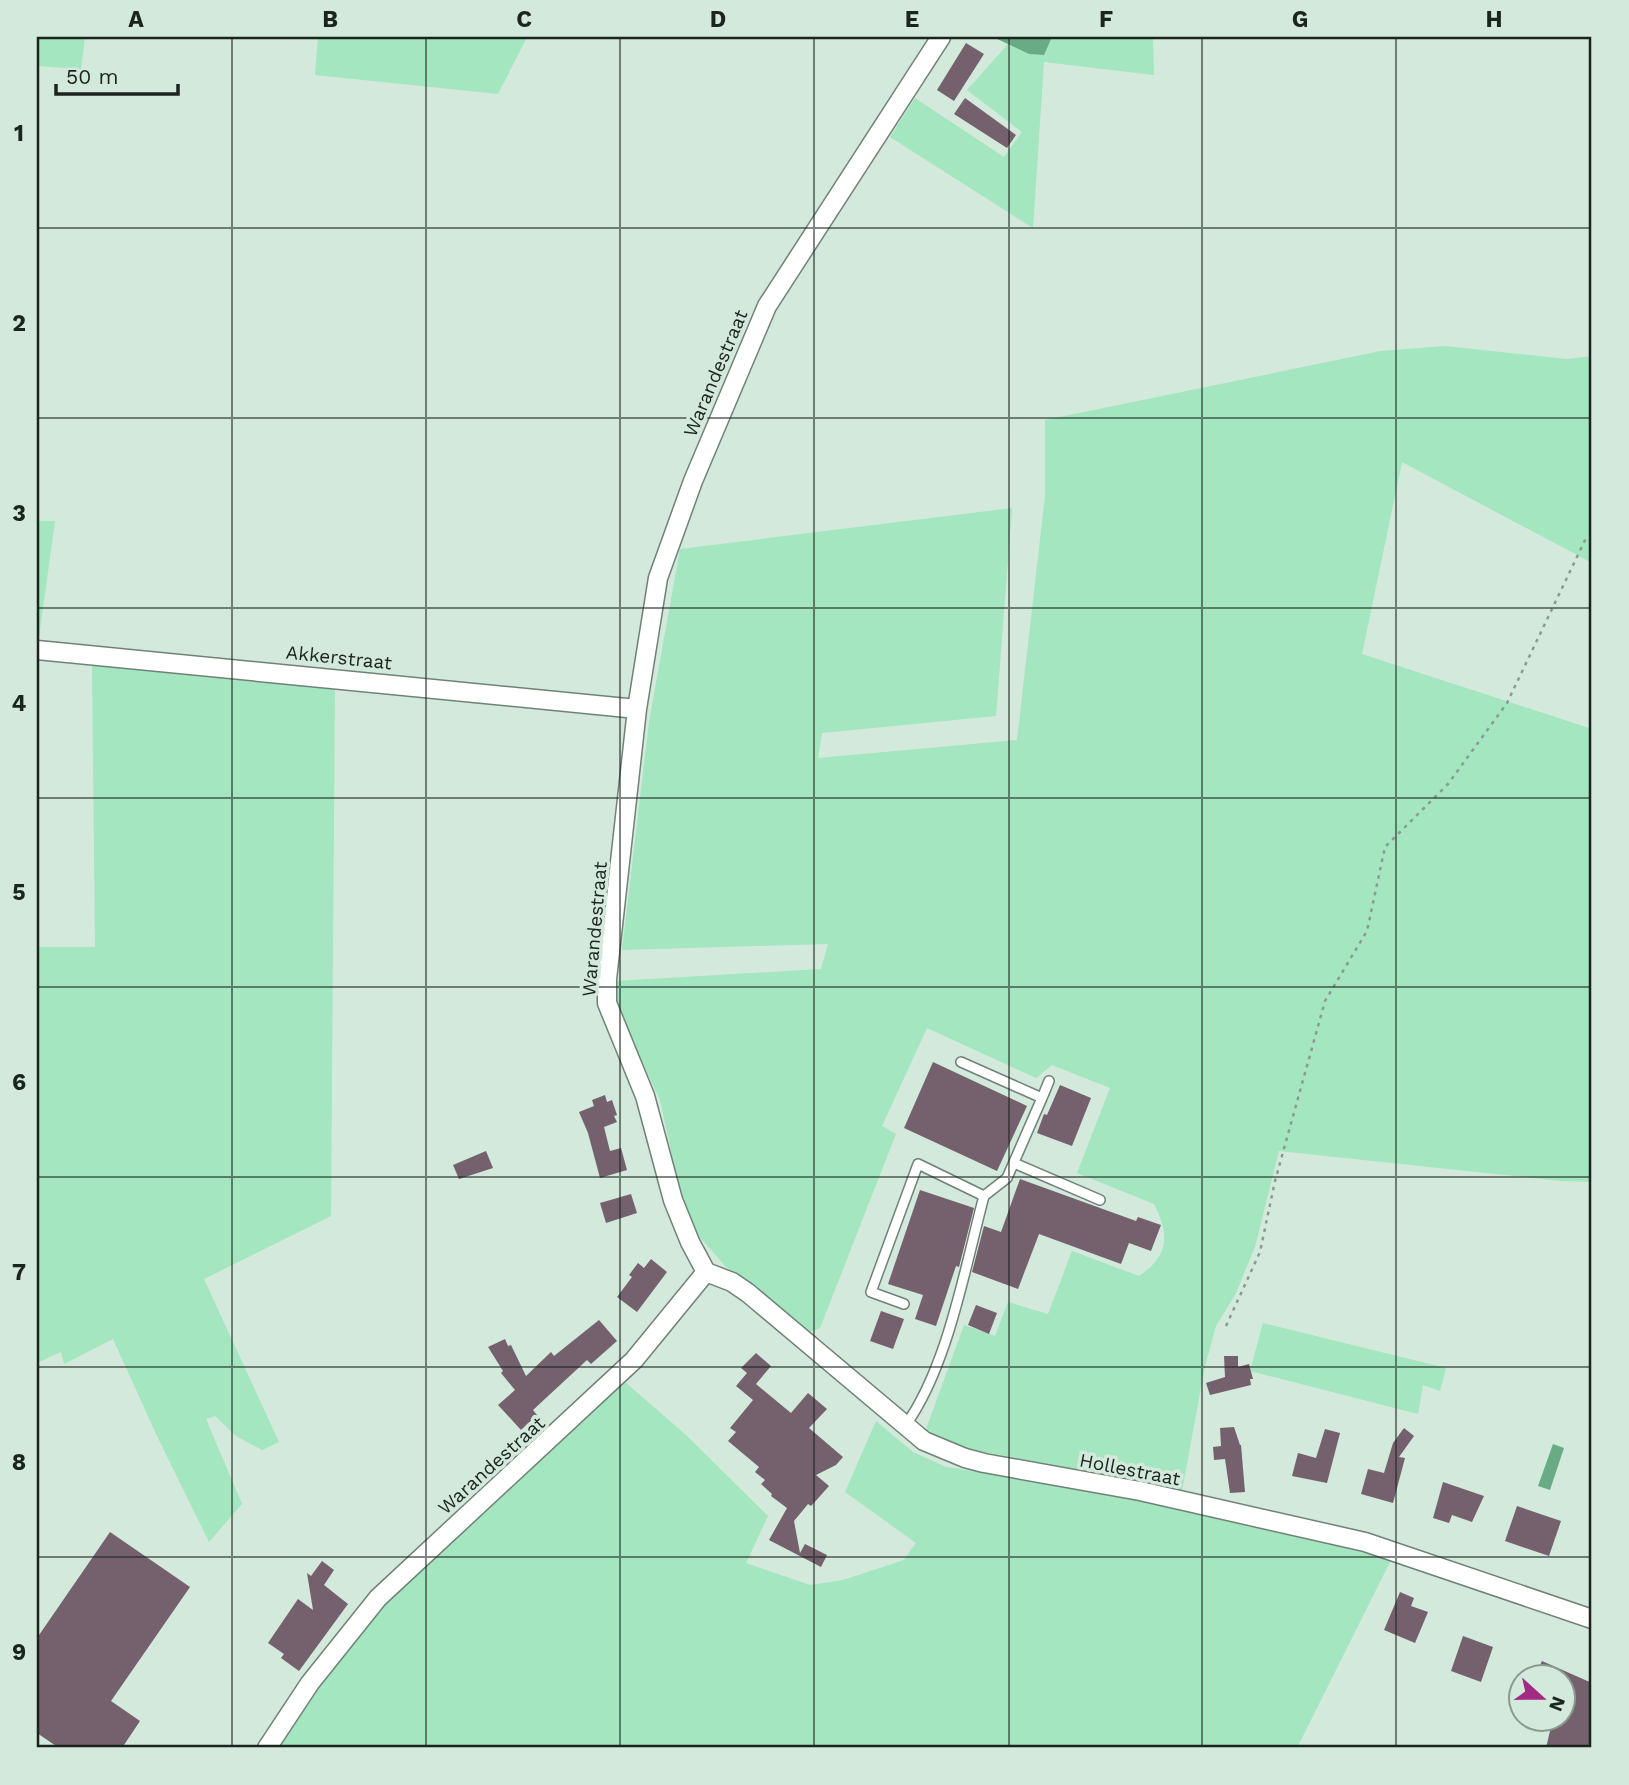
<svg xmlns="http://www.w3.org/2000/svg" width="1629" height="1785" font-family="'Work Sans',sans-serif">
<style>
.green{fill:#a3e6bf}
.water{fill:#68ab85}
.building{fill:#74616d}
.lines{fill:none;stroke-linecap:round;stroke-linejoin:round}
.lane-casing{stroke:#6f8277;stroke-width:12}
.street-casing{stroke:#6f8277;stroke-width:21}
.path{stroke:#8b9b91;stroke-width:2.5;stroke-dasharray:3.5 5;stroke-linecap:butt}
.lane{stroke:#fff;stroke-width:9}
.street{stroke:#fff;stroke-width:18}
.grid{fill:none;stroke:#1c241f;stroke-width:2;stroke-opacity:0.55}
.labels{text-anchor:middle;stroke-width:7;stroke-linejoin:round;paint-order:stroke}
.street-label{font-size:19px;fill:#1c241f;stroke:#d3e9db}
.neatline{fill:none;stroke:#1c241f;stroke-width:2.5}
.grid-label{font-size:23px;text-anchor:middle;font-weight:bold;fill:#1c241f}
</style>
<rect width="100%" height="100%" fill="#d3e9db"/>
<path class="green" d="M 37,37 L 85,37 L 81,69 L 37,66 Z
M 318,37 L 527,37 L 498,94 L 315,75 Z
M 1052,37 L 1153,37 L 1154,75 L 1044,62 L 1033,228 L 890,137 L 915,98 L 1004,157 L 1022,132 L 967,90 L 1009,43 L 1029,54 L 1043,55 Z
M 1445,346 L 1567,359 L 1592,356 L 1592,563 L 1402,462 L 1362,654 L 1592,729 L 1592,1182 L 1561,1181 L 1279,1151 L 1255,1247 L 1236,1293 L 1216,1326 L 1205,1366 L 1182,1491 L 955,1446 L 925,1432 L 964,1325 L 995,1336 L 1008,1302 L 1048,1314 L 1072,1251 L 1139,1276 C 1169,1256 1170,1235 1154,1204 L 1077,1173 L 1110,1088 L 1052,1065 L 1036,1078 L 927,1028 L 882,1126 L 896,1134 L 820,1328 L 810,1332 L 726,1267 L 698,1235 L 681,1197 L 660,1100 L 617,1009 L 615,981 L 821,969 L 828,944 L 622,950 L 649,722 L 680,549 L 1012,508 L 996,716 L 822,733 L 818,758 L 1017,740 L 1045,496 L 1045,420 L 1381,351 Z
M 37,521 L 55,521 L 39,637 L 37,637 Z
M 92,664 L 335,685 L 331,1216 L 204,1279 L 279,1442 L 262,1450 L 236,1436 L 215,1416 L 206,1419 L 242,1504 L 209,1542 L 157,1436 L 113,1339 L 64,1364 L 61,1352 L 37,1363 L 37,947 L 95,947 Z
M 1263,1323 L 1446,1368 L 1440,1391 L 1423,1385 L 1418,1414 L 1250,1371 Z
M 625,1382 L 686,1435 L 768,1516 L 746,1563 L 810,1585 L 843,1580 L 904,1560 L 916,1543 L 845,1492 L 876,1421 L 913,1452 L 946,1467 L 1084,1488 L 1254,1524 L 1391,1560 L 1297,1748 L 276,1748 L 315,1690 L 366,1622 L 467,1524 Z"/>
<path class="water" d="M 993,37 L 1052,37 L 1044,55 L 1029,54 Z
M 1553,1444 L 1564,1448 L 1550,1490 L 1538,1486 Z"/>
<path class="building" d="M 966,43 L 984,54 L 954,101 L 937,90 Z
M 965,98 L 1016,135 L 1007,148 L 954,114 Z
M 933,1062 L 1027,1106 L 997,1171 L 904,1128 Z
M 1060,1085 L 1091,1098 L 1072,1146 L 1037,1133 L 1044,1114 L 1047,1115 Z
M 605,1095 L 607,1102 L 612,1100 L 617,1115 L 614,1116 L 617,1122 L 604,1127 L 610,1151 L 621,1148 L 627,1170 L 600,1178 L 588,1133 L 579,1112 L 594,1106 L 592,1100 Z
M 486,1151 L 493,1168 L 459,1179 L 453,1165 Z
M 1020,1179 L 1136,1221 L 1138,1217 L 1161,1225 L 1151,1251 L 1129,1243 L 1121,1264 L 1039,1234 L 1018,1289 L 972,1272 L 984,1226 L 1001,1232 Z
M 920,1190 L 974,1208 L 959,1267 L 956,1266 L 936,1326 L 915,1319 L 923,1295 L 888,1284 Z
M 631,1194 L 637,1213 L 606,1223 L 600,1203 Z
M 651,1259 L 667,1272 L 637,1312 L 617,1297 L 632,1277 L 629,1275 L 638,1263 L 644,1268 Z
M 976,1305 L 997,1313 L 989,1334 L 968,1325 Z
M 881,1311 L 904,1319 L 893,1349 L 870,1341 Z
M 599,1320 L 617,1341 L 591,1364 L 587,1360 L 533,1410 L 537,1415 L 521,1430 L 498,1405 L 515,1390 L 501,1373 L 503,1371 L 488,1347 L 505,1339 L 508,1346 L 511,1345 L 526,1376 L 551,1352 L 554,1356 Z
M 756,1353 L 771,1366 L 756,1384 L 791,1413 L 808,1393 L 827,1409 L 809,1428 L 843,1457 L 836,1465 L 816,1475 L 829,1486 L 813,1504 L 811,1506 L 808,1504 L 794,1521 L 800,1553 L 805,1544 L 827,1555 L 821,1567 L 769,1540 L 787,1508 L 771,1496 L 772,1494 L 761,1484 L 765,1480 L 755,1472 L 759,1467 L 728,1441 L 736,1432 L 730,1428 L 753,1400 L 736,1386 L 747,1373 L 741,1368 Z
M 1224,1356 L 1238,1356 L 1238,1367 L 1249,1364 L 1253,1379 L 1250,1379 L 1251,1385 L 1210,1395 L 1206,1383 L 1225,1377 Z
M 1234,1427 L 1240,1445 L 1241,1445 L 1245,1492 L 1230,1493 L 1225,1459 L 1214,1460 L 1213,1447 L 1221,1446 L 1220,1428 Z
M 1404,1428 L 1414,1436 L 1399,1457 L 1405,1458 L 1393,1503 L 1361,1494 L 1368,1469 L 1384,1473 L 1393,1443 Z
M 1325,1429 L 1340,1433 L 1327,1483 L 1292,1476 L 1298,1453 L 1316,1458 Z
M 1443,1482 L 1484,1496 L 1472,1522 L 1452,1515 L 1449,1523 L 1433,1518 Z
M 1517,1506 L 1561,1521 L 1549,1556 L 1505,1541 Z
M 110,1532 L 190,1587 L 111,1701 L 140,1721 L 122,1748 L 59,1748 L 37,1733 L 37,1638 Z
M 322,1561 L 334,1570 L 324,1585 L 348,1604 L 299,1671 L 281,1658 L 284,1654 L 268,1643 L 298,1599 L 313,1610 L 307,1573 L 311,1576 Z
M 1400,1592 L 1414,1598 L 1411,1606 L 1428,1612 L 1415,1643 L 1384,1630 Z
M 1463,1636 L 1493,1647 L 1481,1682 L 1451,1671 Z
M 1542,1661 L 1592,1683 L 1592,1748 L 1546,1748 L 1553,1718 L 1563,1718 L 1563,1676 L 1544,1676 L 1536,1673 Z"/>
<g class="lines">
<g class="lane-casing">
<path id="lane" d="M 961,1062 L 1042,1098 L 1007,1178 L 984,1196
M 1042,1098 L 1049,1081
M 1014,1163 L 1100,1200
M 904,1304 L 871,1292 L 918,1164 L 984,1196 C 965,1267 948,1367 905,1426"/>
</g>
<g class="street-casing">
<path id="street" d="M 37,650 L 637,709
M 706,1272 L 690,1242 L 673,1200 L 645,1096 L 607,1003 L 607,979 L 637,709 L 658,578 L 693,481 L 767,306 L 941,37
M 706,1272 L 732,1282 L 748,1293 L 924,1441 L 965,1458 L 984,1463 L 1140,1491 L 1365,1542 L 1592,1619
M 267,1748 L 310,1683 L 378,1598 L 634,1360 L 706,1272"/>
</g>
<path class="path" d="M 1226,1326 L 1260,1252 L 1275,1181 L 1325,1001 L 1367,931 L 1385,847 L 1448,784 L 1507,703 L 1586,538"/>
<use href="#lane" class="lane"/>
<use href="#street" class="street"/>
</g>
<path class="grid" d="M 232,37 L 232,1748M 426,37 L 426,1748M 620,37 L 620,1748M 814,37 L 814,1748M 1009,37 L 1009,1748M 1202,37 L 1202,1748M 1396,37 L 1396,1748M 37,228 L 1592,228M 37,418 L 1592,418M 37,608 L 1592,608M 37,798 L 1592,798M 37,987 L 1592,987M 37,1177 L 1592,1177M 37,1367 L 1592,1367M 37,1557 L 1592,1557"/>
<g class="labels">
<g class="street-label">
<text transform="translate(715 373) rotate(-67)" y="7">Warandestraat</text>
<text transform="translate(339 657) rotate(6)" y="7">Akkerstraat</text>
<text transform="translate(594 929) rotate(-85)" y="7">Warandestraat</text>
<text transform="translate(491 1465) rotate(-42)" y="7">Warandestraat</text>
<text transform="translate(1130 1469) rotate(11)" y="7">Hollestraat</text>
</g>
</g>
<rect width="1629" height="1785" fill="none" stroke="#d3e9db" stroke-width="77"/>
<g transform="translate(1542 1698) rotate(111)"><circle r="33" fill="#d3e9db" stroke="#8a9a90" stroke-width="2"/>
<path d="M0-5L12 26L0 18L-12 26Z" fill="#a22b83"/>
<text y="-10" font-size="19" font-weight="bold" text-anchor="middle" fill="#1c241f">N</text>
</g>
<path d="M56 84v10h122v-10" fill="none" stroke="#1c241f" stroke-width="3.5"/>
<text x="66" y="84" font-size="21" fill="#1c241f" stroke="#d3e9db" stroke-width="5" paint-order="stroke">50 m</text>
<rect x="38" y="38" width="1552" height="1708" class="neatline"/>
<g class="grid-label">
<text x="136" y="27">A</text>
<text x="330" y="27">B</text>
<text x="524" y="27">C</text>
<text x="718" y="27">D</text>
<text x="912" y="27">E</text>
<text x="1106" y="27">F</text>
<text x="1300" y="27">G</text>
<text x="1494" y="27">H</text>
<text x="19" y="141">1</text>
<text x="19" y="331">2</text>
<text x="19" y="521">3</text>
<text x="19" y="711">4</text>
<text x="19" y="900">5</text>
<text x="19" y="1090">6</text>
<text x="19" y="1280">7</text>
<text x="19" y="1470">8</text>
<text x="19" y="1660">9</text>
</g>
</svg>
